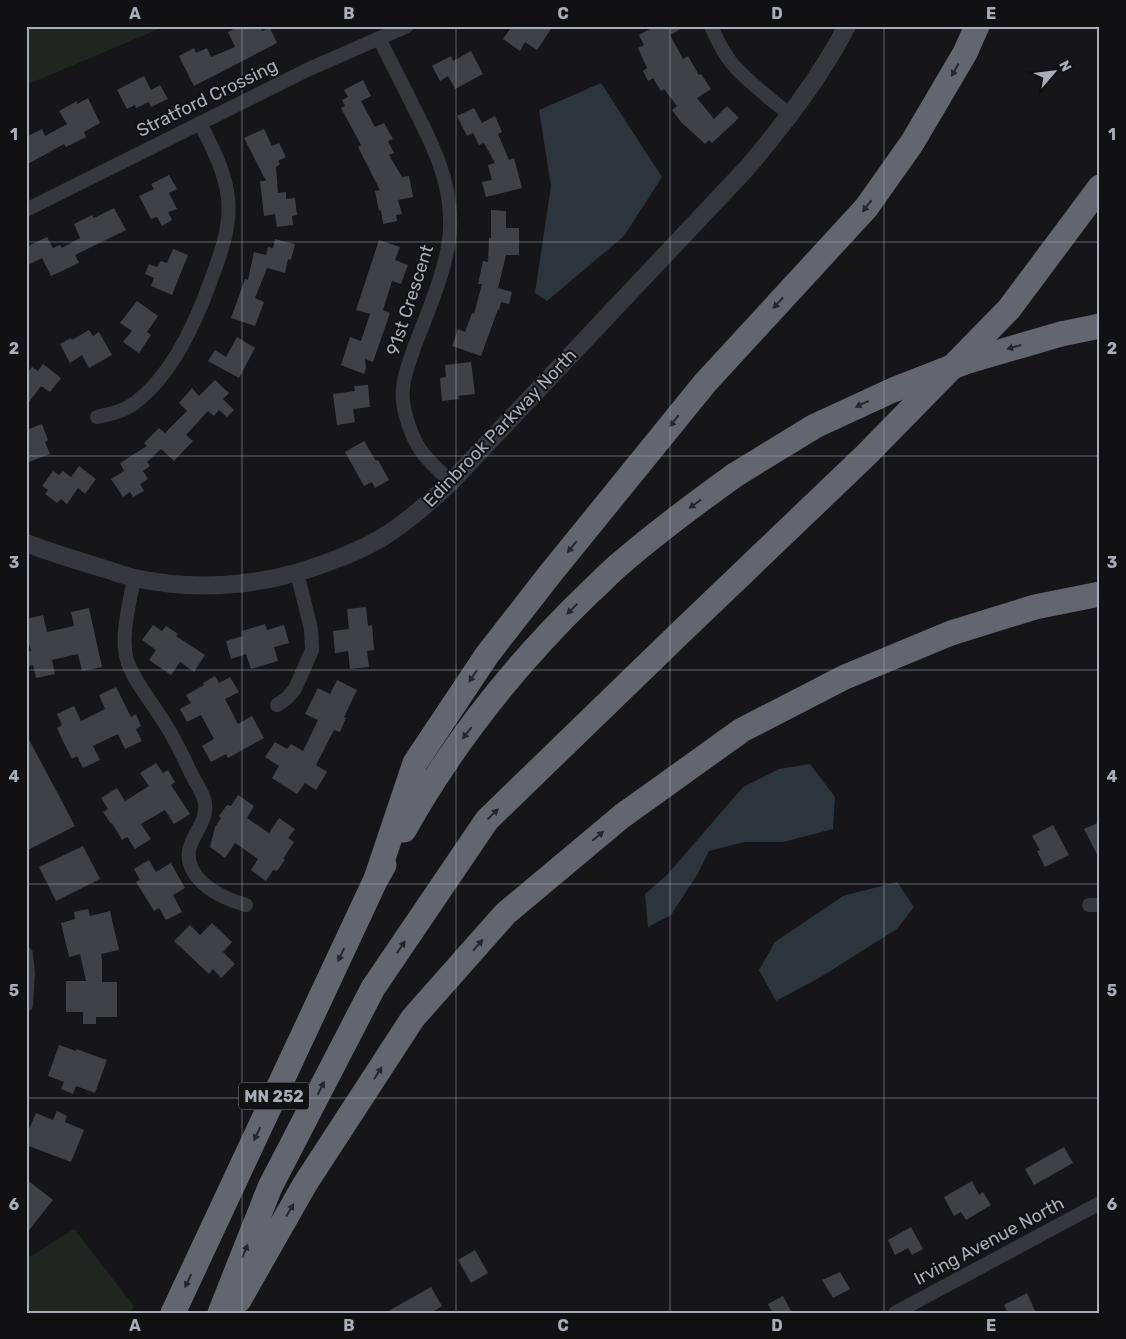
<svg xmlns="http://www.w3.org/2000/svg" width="1126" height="1339" font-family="Rubik,sans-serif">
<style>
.green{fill:#1e261f}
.water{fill:#2c353c}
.building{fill:#404145}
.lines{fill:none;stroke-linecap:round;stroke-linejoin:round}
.minor{stroke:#37383d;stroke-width:14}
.tertiary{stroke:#37383d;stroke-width:18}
.motorway{stroke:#63666e;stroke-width:25}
.motorway-bridge{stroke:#63666e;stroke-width:25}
.oneway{fill:#26262a}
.grid{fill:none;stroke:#a8adb8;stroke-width:1;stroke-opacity:0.55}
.labels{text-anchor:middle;stroke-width:4;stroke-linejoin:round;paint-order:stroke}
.shield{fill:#111113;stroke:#7b7e86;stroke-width:1}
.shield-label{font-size:16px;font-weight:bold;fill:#a8adb8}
.street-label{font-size:18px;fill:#a8adb8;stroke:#111113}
.neatline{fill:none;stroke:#a8adb8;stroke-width:2}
.grid-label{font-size:16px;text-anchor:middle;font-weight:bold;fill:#a8adb8}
</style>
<rect width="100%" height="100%" fill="#161618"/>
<path class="green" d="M 26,26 L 166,26 L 26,85 Z
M 74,1229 L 134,1306 L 131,1313 L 26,1313 L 26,1259 Z"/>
<path class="water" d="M 601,83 L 662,177 L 624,236 L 547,301 L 535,293 L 551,186 L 539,110 Z
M 810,764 L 835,797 L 833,829 L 783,842 L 744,842 L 709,851 L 697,875 L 671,915 L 648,927 L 645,894 L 667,875 L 743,787 L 779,769 Z
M 897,882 L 914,907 L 897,929 L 819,978 L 776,1001 L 759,970 L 775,942 L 843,896 Z"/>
<path class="building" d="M 239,26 L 260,26 L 262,31 L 270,28 L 277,43 L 194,86 L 179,56 L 194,48 L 196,53 L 207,48 L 211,57 L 235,47 L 228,32 Z
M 512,26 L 553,26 L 537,50 L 525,42 L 520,51 L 503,39 Z
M 655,26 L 686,26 L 670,35 L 683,59 L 688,56 L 699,75 L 701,74 L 711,89 L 697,98 L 714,119 L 727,106 L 739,118 L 712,143 L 709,140 L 705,144 L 681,122 L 672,110 L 677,106 L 664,89 L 661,91 L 653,78 L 648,81 L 643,71 L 647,68 L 638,48 L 644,45 L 639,35 Z
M 471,51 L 483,74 L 455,89 L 448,76 L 440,81 L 432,66 L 451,56 L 453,61 Z
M 144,76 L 151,90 L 160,85 L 168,99 L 151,107 L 149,102 L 136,108 L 135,105 L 127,109 L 117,90 Z
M 363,80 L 371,96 L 361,101 L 375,127 L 384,123 L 393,139 L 388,141 L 394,153 L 389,155 L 402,177 L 409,176 L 413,197 L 398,200 L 402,214 L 396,215 L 397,221 L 383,224 L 381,210 L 379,211 L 375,191 L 380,190 L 358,147 L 361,145 L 341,108 L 345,106 L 342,100 L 348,97 L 344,90 Z
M 88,98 L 100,123 L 84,132 L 86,137 L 66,147 L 64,144 L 26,165 L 26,137 L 42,129 L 45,136 L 67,124 L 59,111 L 77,101 L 77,104 Z
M 474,108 L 482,123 L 495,116 L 502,132 L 498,134 L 509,160 L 514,158 L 522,188 L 486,197 L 482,182 L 492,180 L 488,165 L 495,163 L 484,143 L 479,145 L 473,133 L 467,136 L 457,116 Z
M 264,129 L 272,146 L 279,143 L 286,157 L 278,161 L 280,164 L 276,167 L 278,193 L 286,192 L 286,199 L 295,198 L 297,215 L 292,216 L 293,225 L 277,227 L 275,214 L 264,216 L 260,181 L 266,181 L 244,138 Z
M 169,175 L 177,189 L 169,193 L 177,209 L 168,212 L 172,220 L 162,226 L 157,217 L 151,219 L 139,196 L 154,189 L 151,184 Z
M 114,208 L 126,230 L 75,255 L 79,263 L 51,276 L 42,258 L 26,266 L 26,247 L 47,237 L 53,248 L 60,245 L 62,248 L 80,238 L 74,224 L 92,215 L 94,218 Z
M 491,210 L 506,211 L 506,228 L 519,228 L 519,255 L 506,255 L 498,288 L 512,292 L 509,304 L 501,302 L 499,310 L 498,309 L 481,356 L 452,346 L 458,329 L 465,332 L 472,313 L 474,314 L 482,284 L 478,284 L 483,261 L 488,262 L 489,238 L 491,238 Z
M 275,239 L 295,244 L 291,260 L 288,259 L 285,273 L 267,268 L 255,298 L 264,302 L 255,326 L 231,318 L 245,279 L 248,280 L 254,252 L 266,255 L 268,247 L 273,248 Z
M 379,240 L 400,247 L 395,260 L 408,265 L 401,284 L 392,281 L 383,310 L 390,313 L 373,362 L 365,359 L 366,368 L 364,374 L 341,365 L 350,337 L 361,341 L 370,314 L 356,310 Z
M 173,249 L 188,255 L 172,295 L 151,286 L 154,278 L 145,274 L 149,264 L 157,267 L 161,261 L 167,263 Z
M 137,301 L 158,316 L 147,332 L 151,335 L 139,353 L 123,342 L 132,331 L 120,323 Z
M 89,330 L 93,336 L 99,332 L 112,355 L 89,368 L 82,355 L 70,363 L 60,344 L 71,338 L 72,340 Z
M 237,337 L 255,348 L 239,378 L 208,361 L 215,350 L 226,357 Z
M 471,362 L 475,394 L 458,396 L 459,399 L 442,401 L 440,378 L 446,377 L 445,365 Z
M 43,364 L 61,378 L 50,392 L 41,386 L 26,406 L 26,374 L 32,367 L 38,371 Z
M 215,380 L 229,393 L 223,399 L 234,410 L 227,417 L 219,410 L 214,416 L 208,411 L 186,435 L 193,441 L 174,461 L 161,449 L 147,462 L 150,466 L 143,471 L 148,479 L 140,484 L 144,491 L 133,497 L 130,492 L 123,497 L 111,479 L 124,471 L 120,463 L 147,446 L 144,443 L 159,428 L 165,433 L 187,411 L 179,403 L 192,388 L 199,396 Z
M 368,385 L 370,407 L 353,409 L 355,422 L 337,425 L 333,394 L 355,391 L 354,386 Z
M 42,424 L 48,440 L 45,442 L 50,454 L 26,463 L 26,430 Z
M 364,441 L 376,461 L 378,460 L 389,480 L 375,488 L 372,482 L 364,486 L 345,452 Z
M 79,466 L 96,479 L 85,494 L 78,488 L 67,504 L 61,499 L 57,503 L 45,494 L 48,490 L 42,486 L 53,471 L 59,475 L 63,471 L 71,477 Z
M 366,607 L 368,626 L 372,625 L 374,650 L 367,651 L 369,667 L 350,669 L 348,651 L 335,653 L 333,631 L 349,629 L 347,609 Z
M 89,608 L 102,667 L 82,671 L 78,654 L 52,660 L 55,674 L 36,678 L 33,665 L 26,667 L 26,652 L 31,651 L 26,632 L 26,619 L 43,615 L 47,632 L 74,626 L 71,612 Z
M 265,624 L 267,630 L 284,625 L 289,643 L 274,647 L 278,661 L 251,669 L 246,654 L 231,659 L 226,641 L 243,636 L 242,631 Z
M 153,625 L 162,631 L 166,626 L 178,634 L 176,636 L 205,655 L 194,672 L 180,662 L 171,675 L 149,660 L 156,650 L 142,640 Z
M 215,676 L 219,683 L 230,677 L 239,692 L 225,699 L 238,724 L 252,716 L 264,738 L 228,758 L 226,754 L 211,762 L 202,746 L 214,739 L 201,715 L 187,722 L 180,709 L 191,703 L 186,695 L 204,685 L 203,683 Z
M 337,680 L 357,690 L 344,717 L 346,718 L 340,732 L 334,730 L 316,765 L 327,772 L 316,790 L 305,783 L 297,794 L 272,778 L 279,766 L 265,757 L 275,742 L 287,749 L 291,744 L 303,751 L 318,720 L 305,714 L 318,688 L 330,694 Z
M 116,687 L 131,717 L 136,714 L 141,726 L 136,729 L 142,741 L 125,749 L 118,734 L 93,746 L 100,760 L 83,768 L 77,756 L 72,759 L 63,741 L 57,728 L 62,725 L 57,714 L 74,706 L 81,721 L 105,709 L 99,695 Z
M 26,734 L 75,826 L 26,851 Z
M 156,763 L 163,773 L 168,770 L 175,782 L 171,785 L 190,814 L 174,824 L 165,810 L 141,824 L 151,839 L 135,849 L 127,837 L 122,840 L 112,823 L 111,824 L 103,812 L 108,809 L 101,798 L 117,788 L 125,801 L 149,786 L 140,773 Z
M 238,795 L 254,806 L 247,818 L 269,833 L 279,818 L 295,829 L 288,838 L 294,842 L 283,859 L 285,860 L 277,871 L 273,870 L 266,881 L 251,870 L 258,859 L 235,843 L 225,858 L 210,847 L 215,827 L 221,818 L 219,816 L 227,805 L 231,806 Z
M 1100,822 L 1100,860 L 1084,829 Z
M 1053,825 L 1069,855 L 1045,867 L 1037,851 L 1040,850 L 1032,836 Z
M 83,846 L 100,879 L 56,901 L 39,867 Z
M 149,860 L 156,872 L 171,863 L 185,888 L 173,895 L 182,912 L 166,920 L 159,908 L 154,911 L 136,882 L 140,880 L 134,869 Z
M 88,909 L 90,916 L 110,911 L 119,950 L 101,954 L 102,961 L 102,982 L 117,982 L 117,1017 L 96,1017 L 96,1024 L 83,1024 L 83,1012 L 66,1012 L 66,981 L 86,981 L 80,954 L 69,957 L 61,923 L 75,919 L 74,912 Z
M 212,923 L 232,942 L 223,952 L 235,964 L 221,978 L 213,969 L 209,974 L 174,941 L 190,925 L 200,935 Z
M 59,1045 L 76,1051 L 76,1049 L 107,1060 L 95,1093 L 76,1086 L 73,1094 L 61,1089 L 64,1082 L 48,1076 Z
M 57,1111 L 67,1116 L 65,1122 L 84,1130 L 71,1162 L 26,1145 L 26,1136 L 36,1113 L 53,1120 Z
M 1064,1147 L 1073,1163 L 1034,1185 L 1025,1169 Z
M 26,1179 L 53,1200 L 26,1234 Z
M 972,1181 L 979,1195 L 983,1192 L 991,1205 L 966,1220 L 961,1212 L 954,1216 L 944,1197 Z
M 911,1227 L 923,1249 L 912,1255 L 908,1248 L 895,1255 L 888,1240 Z
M 475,1250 L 488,1273 L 471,1283 L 458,1260 Z
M 840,1272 L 850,1289 L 833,1298 L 822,1280 Z
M 431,1287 L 442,1306 L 431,1313 L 385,1313 Z
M 1027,1293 L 1036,1313 L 1008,1313 L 1004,1305 Z
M 783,1296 L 792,1313 L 773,1313 L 768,1304 Z"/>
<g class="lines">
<path class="minor" d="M 711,26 C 717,40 726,58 737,69 C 753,86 772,100 790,115
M 379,38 C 390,61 402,83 413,106 C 433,145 452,183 450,228 C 449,265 427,313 414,348 C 410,360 404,374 403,388 C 401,406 409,430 418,446 C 426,460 440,471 451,482
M 26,210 L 307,70 L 407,26
M 97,417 C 111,414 125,411 136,402 C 173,374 196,322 211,280 C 221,253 231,227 228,198 C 225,171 212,147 200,123
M 134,578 C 130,602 120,636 127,660 C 133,680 151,701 162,719 C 173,735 181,752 189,769 C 193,778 199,787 203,796 C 215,826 176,840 193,871 C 204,890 226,899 246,905
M 277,705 L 287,698 L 295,689 L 312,650 L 311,629 L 297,573
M 1089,905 L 1100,905
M 26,954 L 28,973 L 26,1005
M 895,1313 L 1100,1203"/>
<path class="tertiary" d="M 26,543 C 52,553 79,561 105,569 C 115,572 125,576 135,578 C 203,593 274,585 339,558 C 353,553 367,546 380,539 C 406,523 429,503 451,482 L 747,168 C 784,124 820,78 847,26"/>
<path class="motorway" d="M 1061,334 L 1100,326
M 404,830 C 453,743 517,662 590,592 C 600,583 610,572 621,563 C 657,532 696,503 735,475
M 376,879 L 415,763 L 487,655 L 550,574 L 705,383 L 866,208 L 912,143 L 965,53 L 977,26
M 239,1300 L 305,1184 L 413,1018 L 505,914 L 622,816 L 742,730 L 845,677 L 951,633 L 1035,607 L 1100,594
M 173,1313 L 376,879 L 384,865
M 220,1313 L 270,1187 L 373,988 L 487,820 L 681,632 L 866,455 L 1009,309 L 1100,187"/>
<path class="motorway-bridge" d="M 735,475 L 815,426 L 893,390 L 965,362 L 1061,334"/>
</g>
<defs><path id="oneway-solid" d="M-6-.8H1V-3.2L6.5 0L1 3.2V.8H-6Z" transform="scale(1.25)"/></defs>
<g class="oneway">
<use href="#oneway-solid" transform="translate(955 70) rotate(119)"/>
<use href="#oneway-solid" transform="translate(867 206) rotate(128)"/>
<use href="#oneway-solid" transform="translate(778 303) rotate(133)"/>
<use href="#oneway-solid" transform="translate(1014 347) rotate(164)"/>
<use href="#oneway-solid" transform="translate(862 404) rotate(155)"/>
<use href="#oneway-solid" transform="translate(674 421) rotate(129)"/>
<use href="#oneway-solid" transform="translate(695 504) rotate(144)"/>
<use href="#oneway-solid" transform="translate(572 547) rotate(129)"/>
<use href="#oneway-solid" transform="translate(572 609) rotate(136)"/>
<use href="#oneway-solid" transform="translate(473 676) rotate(124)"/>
<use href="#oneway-solid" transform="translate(467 733) rotate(128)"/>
<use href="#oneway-solid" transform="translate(493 814) rotate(-44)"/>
<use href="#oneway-solid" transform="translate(598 836) rotate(-40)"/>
<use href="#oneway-solid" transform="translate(478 945) rotate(-49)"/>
<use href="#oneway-solid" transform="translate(401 947) rotate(-56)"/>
<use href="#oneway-solid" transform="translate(341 955) rotate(115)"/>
<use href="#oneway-solid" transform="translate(378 1073) rotate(-57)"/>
<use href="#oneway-solid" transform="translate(321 1088) rotate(-63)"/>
<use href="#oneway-solid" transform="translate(257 1134) rotate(115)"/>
<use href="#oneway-solid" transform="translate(290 1210) rotate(-60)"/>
<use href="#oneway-solid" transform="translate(245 1251) rotate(-68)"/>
<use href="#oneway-solid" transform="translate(188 1281) rotate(115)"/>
</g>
<path class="grid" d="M 242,26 L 242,1313M 456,26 L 456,1313M 670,26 L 670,1313M 884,26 L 884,1313M 26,242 L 1100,242M 26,456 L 1100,456M 26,670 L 1100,670M 26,884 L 1100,884M 26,1098 L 1100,1098"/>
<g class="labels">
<rect class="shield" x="239" y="1082.5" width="70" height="27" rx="4"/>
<g class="shield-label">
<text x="274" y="1102">MN 252</text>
</g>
<g class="street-label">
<text transform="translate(207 98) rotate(-26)" y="6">Stratford Crossing</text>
<text transform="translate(410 300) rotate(-72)" y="6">91st Crescent</text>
<text transform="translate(500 428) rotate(-46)" y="6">Edinbrook Parkway North</text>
<text transform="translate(989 1241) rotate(-28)" y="6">Irving Avenue North</text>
</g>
</g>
<rect width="1126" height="1339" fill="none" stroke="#111113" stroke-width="55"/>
<g transform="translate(1054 72) rotate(62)" stroke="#111113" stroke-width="4" paint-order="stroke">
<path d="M0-4L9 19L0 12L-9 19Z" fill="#a8adb8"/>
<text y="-8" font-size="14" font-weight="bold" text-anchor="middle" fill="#a8adb8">N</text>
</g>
<rect x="28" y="28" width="1070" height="1284" class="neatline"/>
<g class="grid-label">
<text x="135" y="19">A</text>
<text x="349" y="19">B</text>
<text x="563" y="19">C</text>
<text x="777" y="19">D</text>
<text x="991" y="19">E</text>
<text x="14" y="140">1</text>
<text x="1112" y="140">1</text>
<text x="14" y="354">2</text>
<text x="1112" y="354">2</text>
<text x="14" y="568">3</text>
<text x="1112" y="568">3</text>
<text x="14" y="782">4</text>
<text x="1112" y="782">4</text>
<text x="14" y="996">5</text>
<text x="1112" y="996">5</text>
<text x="14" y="1210">6</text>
<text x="1112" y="1210">6</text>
<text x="135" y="1331">A</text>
<text x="349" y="1331">B</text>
<text x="563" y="1331">C</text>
<text x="777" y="1331">D</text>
<text x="991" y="1331">E</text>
</g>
</svg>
